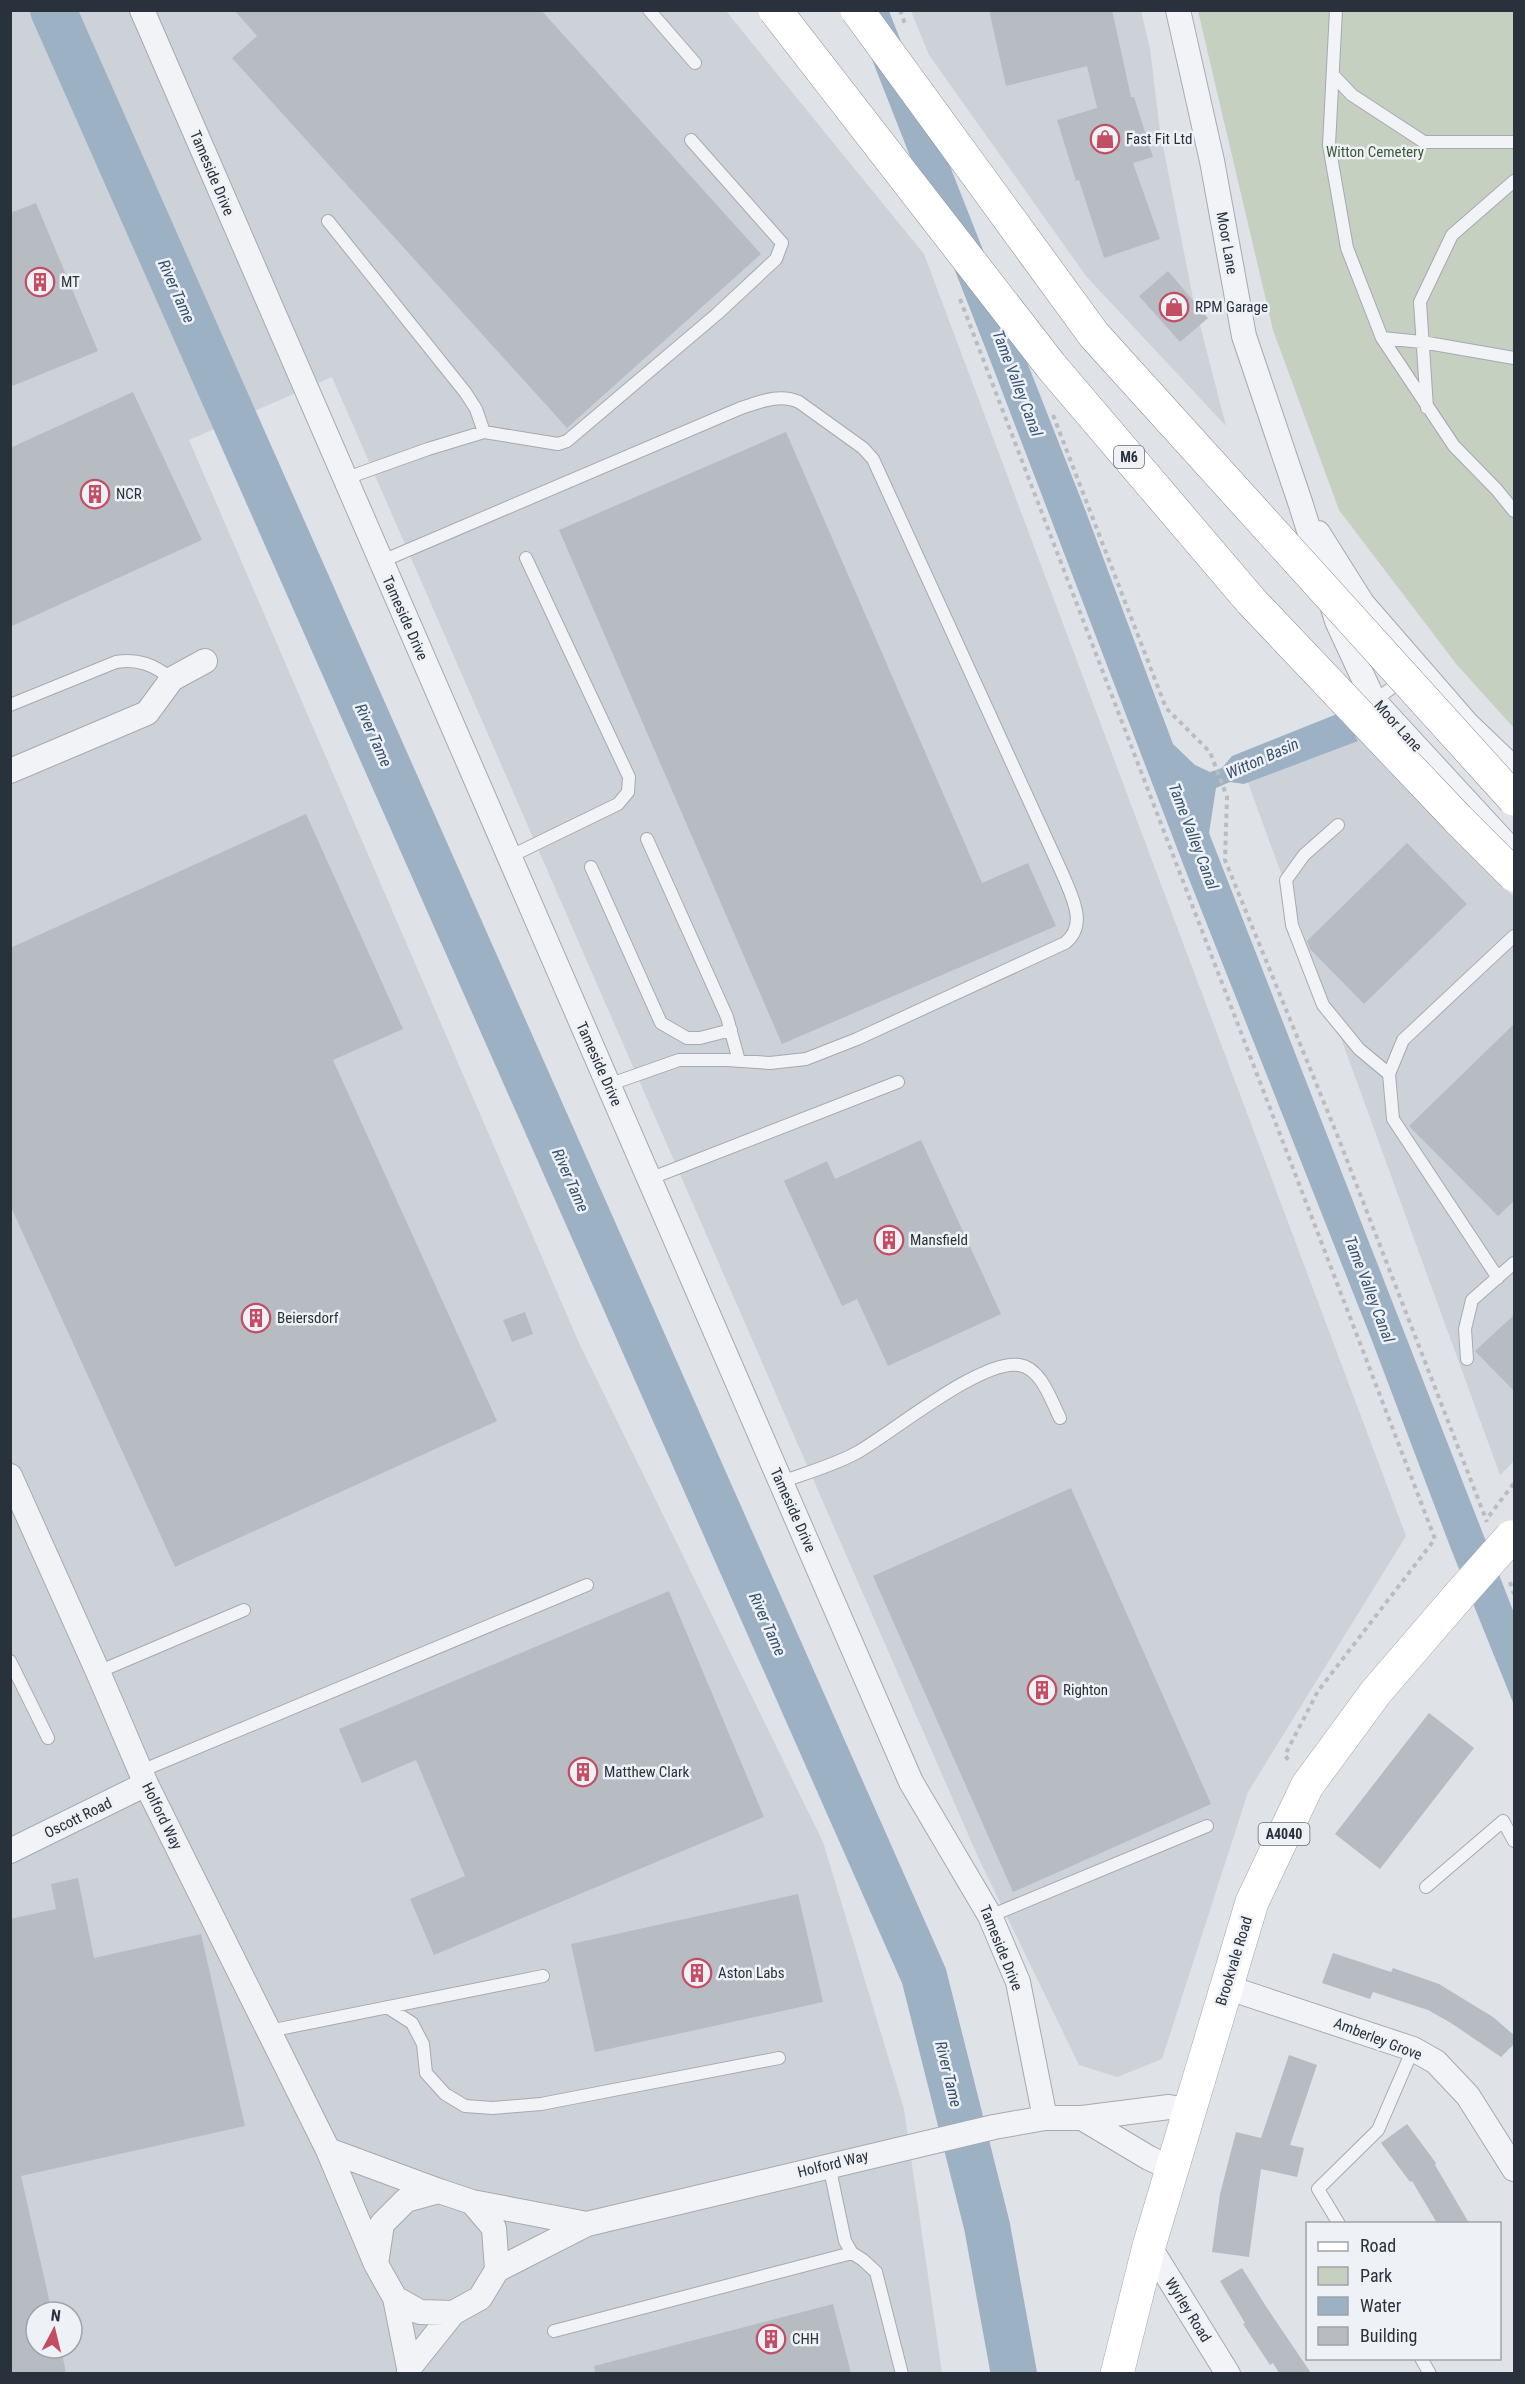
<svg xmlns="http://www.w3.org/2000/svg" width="1525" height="2384" font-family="'Roboto Condensed',sans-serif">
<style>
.built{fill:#cdd2d9;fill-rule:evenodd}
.green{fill:#c5d0c1}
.water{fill:#9db1c4}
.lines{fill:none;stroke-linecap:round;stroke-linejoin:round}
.river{stroke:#9db1c4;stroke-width:46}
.building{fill:#b7bcc3}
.service-casing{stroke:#a5a9b1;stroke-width:14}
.minor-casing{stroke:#a5a9b1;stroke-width:26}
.primary-casing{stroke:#9fa7b2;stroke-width:34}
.path{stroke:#b9bdc2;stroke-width:4;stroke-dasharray:4.5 4.5;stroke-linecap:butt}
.service{stroke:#f1f3f6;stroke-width:12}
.minor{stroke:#f1f3f6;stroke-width:24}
.primary{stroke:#fff;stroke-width:33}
.primary-bridge-casing{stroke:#9fa7b2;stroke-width:34;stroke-linecap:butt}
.motorway-bridge-casing{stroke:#88909c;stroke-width:34;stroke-linecap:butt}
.path-bridge{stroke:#b9bdc2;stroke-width:4;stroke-dasharray:4.5 4.5;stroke-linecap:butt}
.primary-bridge{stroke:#fff;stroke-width:33}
.motorway-bridge{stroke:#fff;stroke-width:33}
.labels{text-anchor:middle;stroke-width:5;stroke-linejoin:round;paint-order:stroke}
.shield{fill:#eef1f5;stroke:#646b74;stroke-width:1.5}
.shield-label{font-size:14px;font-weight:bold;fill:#29313d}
.poi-label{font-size:15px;fill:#29313d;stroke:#eef1f5;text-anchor:start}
.park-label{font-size:15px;fill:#3f5738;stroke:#eef1f5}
.street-label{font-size:15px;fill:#29313d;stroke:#eef1f5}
.water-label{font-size:16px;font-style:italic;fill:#37516d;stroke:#eef1f5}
</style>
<rect width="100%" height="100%" fill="#dfe2e7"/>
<path class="built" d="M 11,11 L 726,11 L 924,254 L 1406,1536 L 1248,1792 L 1162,2059 L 1117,2077 L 1079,2065 L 978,1857 L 332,377 L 189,440 L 579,1343 L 823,1842 L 904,2109 L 942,2373 L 11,2374 ZM 36,2312 L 72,2312 L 72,2348 L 36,2348 Z
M 911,11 L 1141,11 L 1150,49 L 1160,131 L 1193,298 L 1226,426 L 1086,276 L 929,55 Z
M 1353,731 L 1514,897 L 1514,1461 L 1500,1475 L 1246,777 Z"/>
<path class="green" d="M 1198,11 L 1514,11 L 1514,728 L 1457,665 L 1339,510 L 1273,330 Z"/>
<path class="water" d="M 853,11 L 889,11 L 1086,512 L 1173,744 L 1195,765 L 1210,772 L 1222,768 L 1232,756 L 1342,712 L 1358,741 L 1244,784 L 1230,782 L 1216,788 L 1209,833 L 1514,1613 L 1514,1705 L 1451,1549 L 1371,1338 L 1185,869 L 992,365 Z"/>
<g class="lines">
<path class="river" d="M 53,10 L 924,1976 L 987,2226 L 1014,2374"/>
</g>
<path class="building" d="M 234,10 L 541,10 L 761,254 L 567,428 L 232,58 L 257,36 Z
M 989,10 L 1112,10 L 1131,97 L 1134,97 L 1153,157 L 1133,163 L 1160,239 L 1104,258 L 1079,180 L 1076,181 L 1057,120 L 1097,108 L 1087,66 L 1006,86 Z
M 36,203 L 98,351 L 10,387 L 10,213 Z
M 1168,271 L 1208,318 L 1180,342 L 1139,296 Z
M 133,392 L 202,540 L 10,627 L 10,448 Z
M 786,432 L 982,883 L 1028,863 L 1056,926 L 782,1044 L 559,530 Z
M 306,814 L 403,1029 L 333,1060 L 497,1421 L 175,1567 L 10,1205 L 10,948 Z
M 1407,843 L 1467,904 L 1364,1004 L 1310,949 L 1307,941 Z
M 1515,1023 L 1515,1200 L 1498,1216 L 1409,1126 Z
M 921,1140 L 1001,1314 L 888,1366 L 857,1299 L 842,1306 L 784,1181 L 827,1161 L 835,1179 Z
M 525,1312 L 533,1334 L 512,1342 L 503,1320 Z
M 1515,1314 L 1515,1392 L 1475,1351 Z
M 1071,1488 L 1211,1804 L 1013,1892 L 873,1576 Z
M 669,1591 L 764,1817 L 434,1955 L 410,1899 L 465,1876 L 416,1760 L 362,1783 L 339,1729 Z
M 1429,1713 L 1474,1748 L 1380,1869 L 1335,1834 Z
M 78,1878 L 94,1958 L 201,1934 L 245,2126 L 21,2176 L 52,2312 L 36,2312 L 36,2348 L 61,2348 L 66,2373 L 10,2373 L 10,1919 L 56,1909 L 51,1884 Z
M 798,1894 L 823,2002 L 595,2052 L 571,1944 Z
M 1333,1953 L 1391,1972 L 1393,1968 L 1439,1984 L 1493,2017 L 1515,2036 L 1515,2043 L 1501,2057 L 1451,2023 L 1428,2010 L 1373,1992 L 1370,1999 L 1322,1983 Z
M 1289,2055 L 1317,2065 L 1290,2145 L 1304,2148 L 1297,2177 L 1261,2169 L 1249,2257 L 1212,2252 L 1220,2194 L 1236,2132 L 1261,2138 Z
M 1407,2124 L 1436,2163 L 1435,2165 L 1469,2223 L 1437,2223 L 1412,2181 L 1410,2182 L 1381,2143 Z
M 1242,2268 L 1267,2308 L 1311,2373 L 1279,2373 L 1273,2363 L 1270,2365 L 1243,2324 L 1245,2323 L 1220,2281 Z
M 833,2304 L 851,2373 L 595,2373 L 594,2366 Z"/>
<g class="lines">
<g class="service-casing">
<path id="service" d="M 649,10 L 695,63
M 1336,10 L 1329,145 L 1347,248 L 1382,338 L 1454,446 L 1497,490 L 1514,511
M 1333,75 L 1352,95 L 1424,142 L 1514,142
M 328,221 L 465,392 L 476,409 L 484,432
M 1382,338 L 1422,342 L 1514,358
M 1427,408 L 1420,302 L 1452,235 L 1514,181
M 344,479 L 428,449 L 484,432 L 558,444 L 567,441 L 717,314 L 776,259 L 782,243 L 691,140
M 380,562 L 741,408 C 760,402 779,393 799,402 L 863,448 L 873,459 L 1063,875 C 1072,897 1088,925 1065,943 L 857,1039 L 806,1059 L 770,1063 L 727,1060 L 679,1060 L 608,1085
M 1374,701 L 1405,678
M 10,705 L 116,662 C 138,658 154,665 172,679
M 1338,825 L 1304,855 L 1286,880 L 1292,925 L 1323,1005 L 1359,1049 L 1389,1074
M 647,839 L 727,1017 L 739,1061
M 509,857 L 618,804 L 628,792 L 629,777 L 526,558
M 591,867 L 661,1023 L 687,1038 L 700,1038 L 731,1030
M 649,1179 L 898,1082
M 1498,1278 L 1393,1119 L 1389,1074 L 1403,1040 L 1514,936
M 1467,1359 L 1465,1329 L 1472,1300 L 1514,1263
M 781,1482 C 806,1473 835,1465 858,1452 C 893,1432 981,1359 1019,1365 C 1041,1368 1051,1400 1060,1418
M 10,1661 L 48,1738
M 98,1672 L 244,1610
M 141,1771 L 587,1585
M 1426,1887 L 1503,1821 L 1514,1841
M 990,1916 L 1207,1826
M 387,2007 L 412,2023 L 423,2044 L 426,2073 L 445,2094 L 465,2106 L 493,2108 L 541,2104 L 779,2058
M 269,2031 L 543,1976
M 829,2165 L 845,2241 L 852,2253 L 863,2260 L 876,2272 L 902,2374
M 1339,2224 L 1318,2189 L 1378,2130 L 1413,2049
M 554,2331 L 852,2253
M 1421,2358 L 1430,2374"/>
</g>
<g class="minor-casing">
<path id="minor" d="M 142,10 L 911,1782 L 990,1916 L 1018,1982 L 1045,2118
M 1178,10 L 1212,161 L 1244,336 L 1301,505 L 1337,621 L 1374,701 L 1514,853
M 1318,533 L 1362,603 L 1468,725 L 1514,769
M 10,771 L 147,713 L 172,679 L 205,661
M 10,1476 L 98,1672 L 146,1784 L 328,2150
M 10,1851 L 146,1784
M 1226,1987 L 1413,2049 L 1436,2062 L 1468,2096 L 1514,2169
M 1082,2118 L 1149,2158 L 1173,2169
M 472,2202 L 587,2224 L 497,2270
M 587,2224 L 994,2127 L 1045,2118 L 1082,2118 L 1169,2107 L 1189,2110
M 1149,2246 L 1228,2374
M 376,2264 L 382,2224 L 406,2200 L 439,2191 L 472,2202 L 494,2228 L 497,2270 L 480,2298 L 453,2313 L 420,2312 L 395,2298 L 376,2264 L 328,2150 L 439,2191
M 395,2298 L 409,2368 L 409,2374
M 409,2368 L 453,2313"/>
</g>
<g class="primary-casing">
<path id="primary" d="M 1117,2374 L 1149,2246 L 1252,1902 L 1307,1786 L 1376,1692 L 1456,1599"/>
</g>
<path class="path" d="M 900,10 L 905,24
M 960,299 L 1435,1539 L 1318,1691 L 1285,1755 L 1290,1763
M 1053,415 L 1166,708 L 1210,752 L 1227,797 L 1225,860 L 1338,1137 L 1487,1522
M 1510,1582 L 1514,1594"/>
<use href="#service" class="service"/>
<use href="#minor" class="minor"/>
<use href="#primary" class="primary"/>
<g class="primary-bridge-casing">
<path id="primary-bridge" d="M 1456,1599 L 1511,1537"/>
</g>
<g class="motorway-bridge-casing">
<path id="motorway-bridge" d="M 775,10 L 1051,366 L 1251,601 L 1458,819 L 1514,875
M 857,10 L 1094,335 L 1514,799"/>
</g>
<path class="path-bridge" d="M 1489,1516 L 1514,1483"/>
<use href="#primary-bridge" class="primary-bridge"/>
<use href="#motorway-bridge" class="motorway-bridge"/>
</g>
<defs>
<g id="shop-ring" transform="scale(1.5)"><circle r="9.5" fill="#eef1f5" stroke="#c34d63" stroke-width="1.5"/><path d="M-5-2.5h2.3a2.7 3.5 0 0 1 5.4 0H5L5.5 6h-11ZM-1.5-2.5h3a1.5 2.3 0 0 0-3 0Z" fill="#c34d63"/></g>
<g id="building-ring" transform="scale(1.5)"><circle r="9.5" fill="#eef1f5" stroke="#c34d63" stroke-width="1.5"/><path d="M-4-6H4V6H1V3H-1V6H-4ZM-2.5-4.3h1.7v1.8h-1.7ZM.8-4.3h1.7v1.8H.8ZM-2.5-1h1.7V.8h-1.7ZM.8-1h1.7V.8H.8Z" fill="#c34d63"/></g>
</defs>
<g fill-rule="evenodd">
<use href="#shop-ring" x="1105" y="139"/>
<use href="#building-ring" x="40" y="282"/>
<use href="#shop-ring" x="1174" y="307"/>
<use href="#building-ring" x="95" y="494"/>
<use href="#building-ring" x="889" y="1240"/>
<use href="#building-ring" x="256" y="1318"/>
<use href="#building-ring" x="1042" y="1690"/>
<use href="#building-ring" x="583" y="1772"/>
<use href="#building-ring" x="697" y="1973"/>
<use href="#building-ring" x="771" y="2339"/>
</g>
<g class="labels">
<g class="shield">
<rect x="1114" y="446" width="30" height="22" rx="4.5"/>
<rect x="1258.5" y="1823" width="51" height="22" rx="4.5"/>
</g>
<g class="shield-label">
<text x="1129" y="462">M6</text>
<text x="1284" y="1839">A4040</text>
</g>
<g class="poi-label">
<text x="1126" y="144">Fast Fit Ltd</text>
<text x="61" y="287">MT</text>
<text x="1195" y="312">RPM Garage</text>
<text x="116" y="499">NCR</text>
<text x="910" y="1245">Mansfield</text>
<text x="277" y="1323">Beiersdorf</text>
<text x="1063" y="1695">Righton</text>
<text x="604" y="1777">Matthew Clark</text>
<text x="718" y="1978">Aston Labs</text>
<text x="792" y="2344">CHH</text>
</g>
<g class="park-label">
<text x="1375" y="157">Witton Cemetery</text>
</g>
<g class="street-label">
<text transform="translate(212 173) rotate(67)" y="5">Tameside Drive</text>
<text transform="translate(1227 243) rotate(80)" y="5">Moor Lane</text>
<text transform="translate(405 618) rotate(66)" y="5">Tameside Drive</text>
<text transform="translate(1398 726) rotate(48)" y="5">Moor Lane</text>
<text transform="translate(599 1064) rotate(66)" y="5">Tameside Drive</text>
<text transform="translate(793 1510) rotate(66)" y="5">Tameside Drive</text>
<text transform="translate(162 1816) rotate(64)" y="5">Holford Way</text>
<text transform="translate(78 1818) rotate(-26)" y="5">Oscott Road</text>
<text transform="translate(1001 1948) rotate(68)" y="5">Tameside Drive</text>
<text transform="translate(1234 1961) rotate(-73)" y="5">Brookvale Road</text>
<text transform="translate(1378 2039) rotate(21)" y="5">Amberley Grove</text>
<text transform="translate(833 2164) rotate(-14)" y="5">Holford Way</text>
<text transform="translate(1188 2310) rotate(58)" y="5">Wyrley Road</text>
</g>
<g class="water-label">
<text transform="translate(177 291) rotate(66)" y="6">River Tame</text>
<text transform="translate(1018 383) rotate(69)" y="6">Tame Valley Canal</text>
<text transform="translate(374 735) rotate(66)" y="6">River Tame</text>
<text transform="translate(1262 758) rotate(-24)" y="6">Witton Basin</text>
<text transform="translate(1194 836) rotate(69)" y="6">Tame Valley Canal</text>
<text transform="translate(571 1180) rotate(66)" y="6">River Tame</text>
<text transform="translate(1370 1289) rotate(69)" y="6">Tame Valley Canal</text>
<text transform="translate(768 1624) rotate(66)" y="6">River Tame</text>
<text transform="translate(949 2074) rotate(76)" y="6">River Tame</text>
</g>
</g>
<rect width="1525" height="2384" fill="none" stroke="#29313d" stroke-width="24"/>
<rect x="1306" y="2222" width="195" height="138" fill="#eef1f5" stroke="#9fa4ab" stroke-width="1.5"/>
<rect x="1318" y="2242" width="30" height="9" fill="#ffffff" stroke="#9fa4ab" stroke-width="1.5"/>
<text x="1360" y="2252" font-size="18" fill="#29313d">Road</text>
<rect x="1318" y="2267" width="30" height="18" fill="#c5d0c1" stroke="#9fa4ab" stroke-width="1.5"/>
<text x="1360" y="2282" font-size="18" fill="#29313d">Park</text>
<rect x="1318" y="2297" width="30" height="18" fill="#9db1c4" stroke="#9fa4ab" stroke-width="1.5"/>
<text x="1360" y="2312" font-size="18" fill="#29313d">Water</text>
<rect x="1318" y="2327" width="30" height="18" fill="#b7bcc3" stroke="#9fa4ab" stroke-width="1.5"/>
<text x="1360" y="2342" font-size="18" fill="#29313d">Building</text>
<g transform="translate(54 2330) rotate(7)"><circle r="28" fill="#eef1f5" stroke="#9fa4ab" stroke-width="1.5"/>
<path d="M0-4.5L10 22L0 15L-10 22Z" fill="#c34d63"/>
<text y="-9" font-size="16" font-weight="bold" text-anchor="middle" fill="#29313d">N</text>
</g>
</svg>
